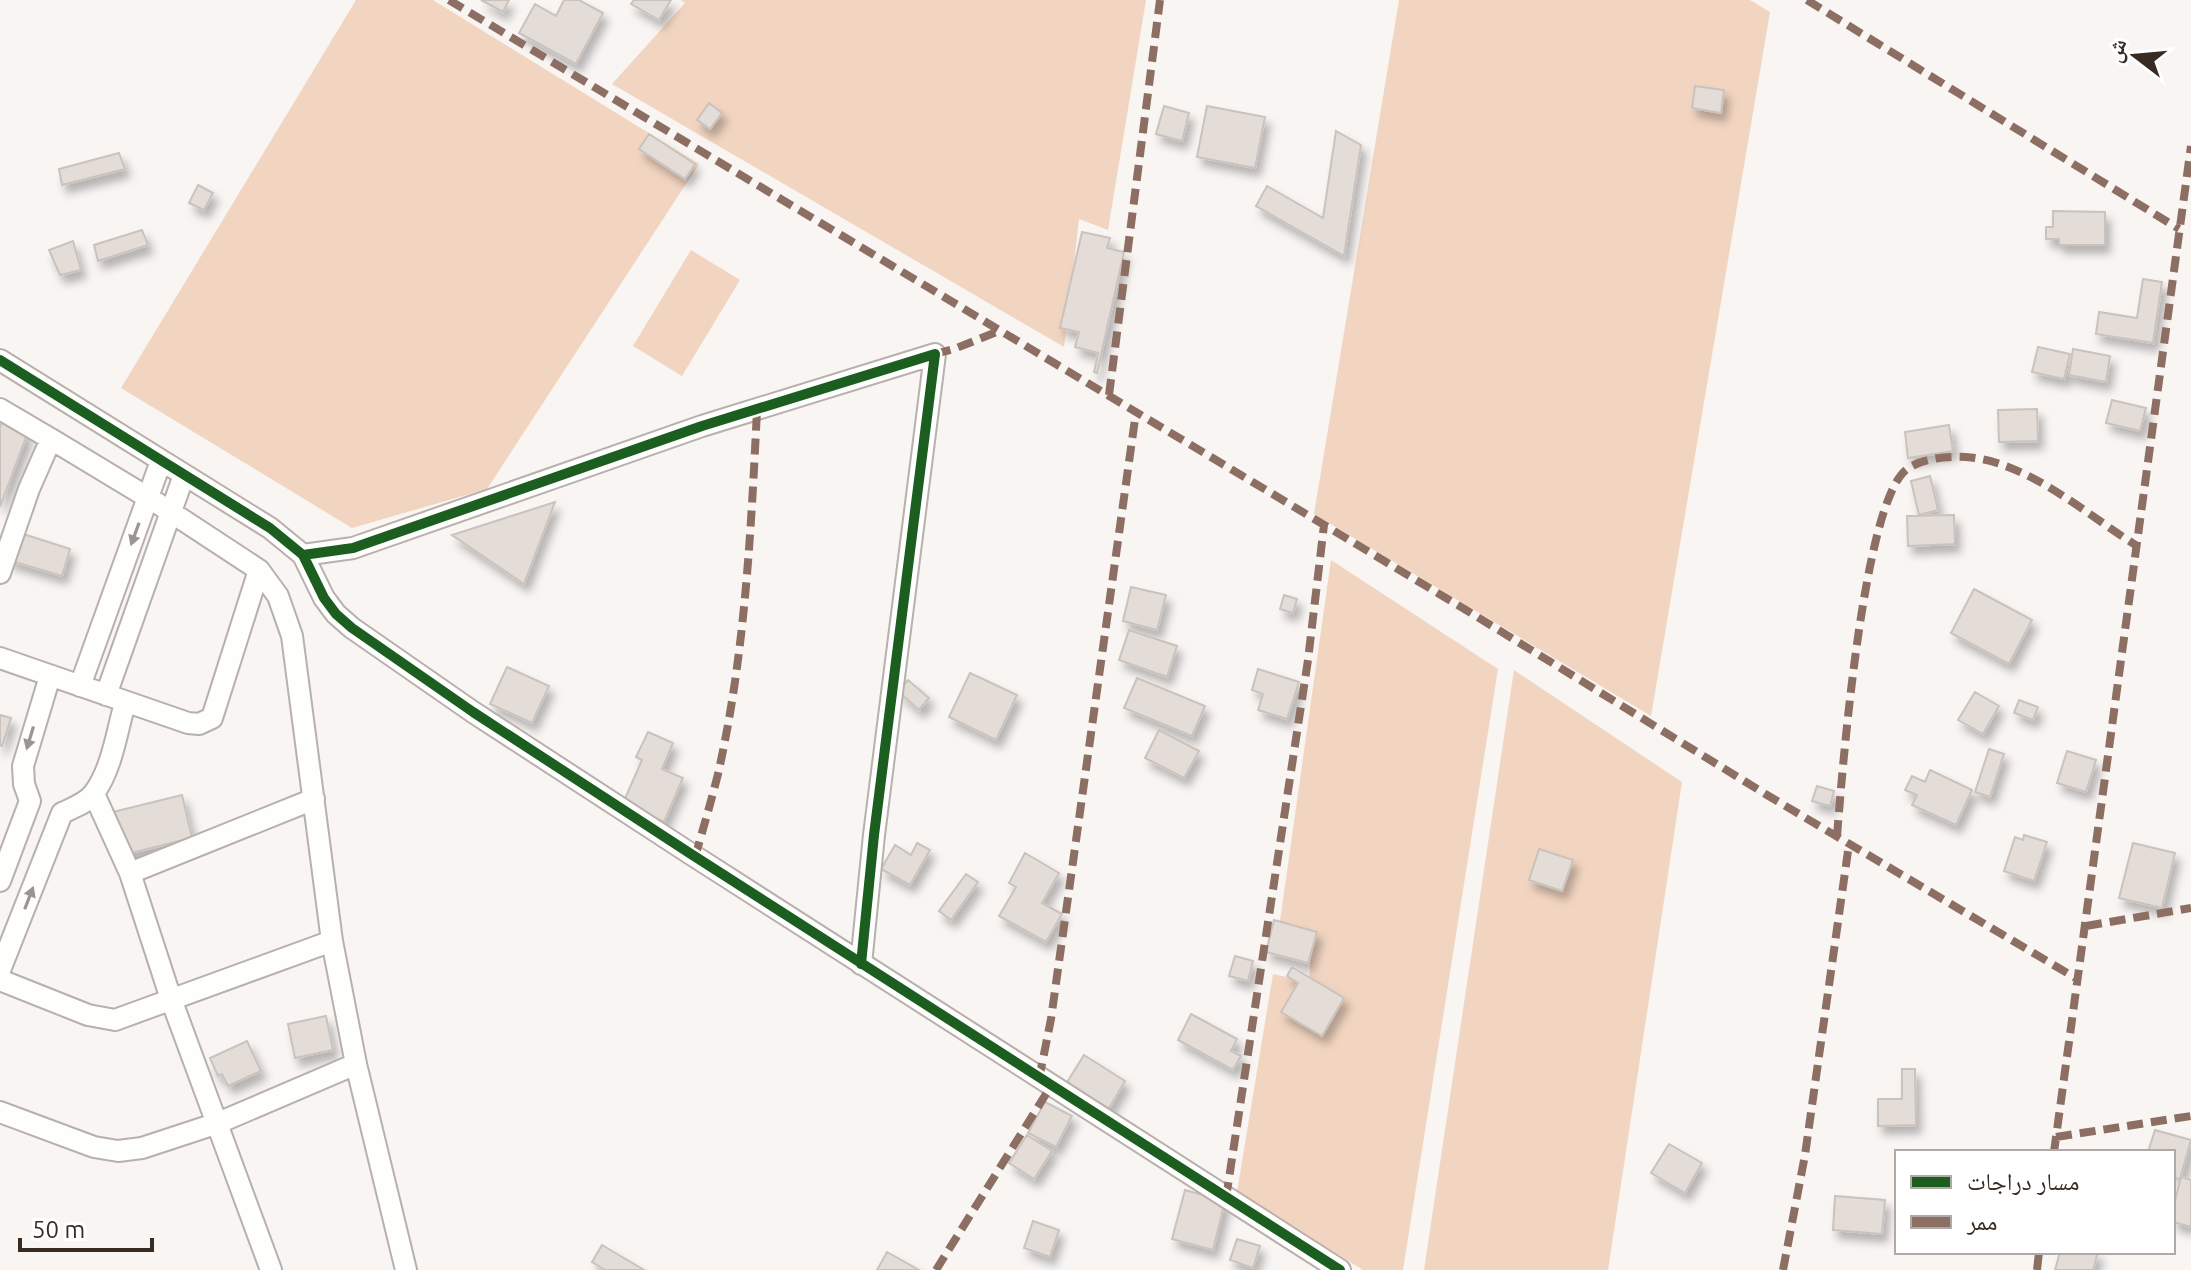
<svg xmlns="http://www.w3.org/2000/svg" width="2191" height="1270" font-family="Ubuntu,'Noto Naskh Arabic',sans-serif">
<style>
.green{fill:#f2d5c1}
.building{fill:#e4ddd7;stroke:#c9c2bd;stroke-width:2;filter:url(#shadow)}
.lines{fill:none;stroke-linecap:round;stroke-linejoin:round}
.minor-casing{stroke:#b7b0ab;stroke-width:24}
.minor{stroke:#fefefd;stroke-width:20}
.quiet{stroke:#8d6e63;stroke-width:8;stroke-dasharray:16 8;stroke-linecap:butt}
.cycleway-casing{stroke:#fff;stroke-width:15}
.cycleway{stroke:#1b5e20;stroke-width:10}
.oneway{fill:#9b9490}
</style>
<defs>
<filter id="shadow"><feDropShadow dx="5" dy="8" stdDeviation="4" flood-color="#0004"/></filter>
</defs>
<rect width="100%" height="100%" fill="#f8f5f3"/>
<path class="green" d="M 356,0 L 433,0 L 699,164 L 487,489 L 352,528 L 121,388 Z
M 681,0 L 1146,0 L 1108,230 L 1079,219 L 1064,347 L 612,84 L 685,3 Z
M 1399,0 L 1750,0 L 1770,12 L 1651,716 L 1314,514 Z
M 691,250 L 740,280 L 682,376 L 633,346 Z
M 1331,560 L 1498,669 L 1403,1270 L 1363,1270 L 1237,1192 L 1273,974 L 1309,982 L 1312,936 L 1280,921 Z
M 1514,670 L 1682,782 L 1608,1270 L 1424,1270 Z"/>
<path class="building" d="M 481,0 L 509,0 L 503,12 Z
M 564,0 L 579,0 L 603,13 L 576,64 L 519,33 L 535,4 L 556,16 Z
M 634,0 L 671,0 L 659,20 L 631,4 Z
M 1695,86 L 1724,90 L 1721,113 L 1692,108 Z
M 709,103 L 722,113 L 710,129 L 697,120 Z
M 1164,106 L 1189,113 L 1182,141 L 1156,134 Z
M 1207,106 L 1265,117 L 1255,168 L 1197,157 Z
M 1336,131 L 1361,145 L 1344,256 L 1256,206 L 1267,186 L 1323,218 Z
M 649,134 L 695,164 L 685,179 L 639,149 Z
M 119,153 L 125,169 L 62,185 L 59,169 Z
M 198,185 L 213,193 L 204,210 L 189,203 Z
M 2053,211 L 2105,212 L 2105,245 L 2059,245 L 2059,239 L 2046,239 L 2046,227 L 2053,227 Z
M 142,230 L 148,245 L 98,261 L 94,245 Z
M 1082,232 L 1110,238 L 1107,248 L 1124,252 L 1097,373 L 1094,372 L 1098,353 L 1075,347 L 1079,332 L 1060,328 Z
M 73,241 L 81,270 L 60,275 L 49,250 Z
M 2143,279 L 2162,282 L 2153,343 L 2096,334 L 2099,312 L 2137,318 Z
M 2038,347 L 2070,354 L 2064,379 L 2032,372 Z
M 2073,349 L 2110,356 L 2106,382 L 2069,375 Z
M 2112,400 L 2146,408 L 2140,431 L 2106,423 Z
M 2037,409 L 2038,441 L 1999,442 L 1998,410 Z
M 2,422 L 28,432 L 0,507 L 0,427 Z
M 1949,425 L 1953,451 L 1908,458 L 1905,432 Z
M 1930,476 L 1938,510 L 1919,515 L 1911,481 Z
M 555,502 L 524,584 L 452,535 Z
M 1954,515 L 1955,544 L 1908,546 L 1907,516 Z
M 17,532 L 70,549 L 62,576 L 8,560 Z
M 1131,587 L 1166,595 L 1157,630 L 1123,621 Z
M 1974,589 L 2032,620 L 2009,664 L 1951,633 Z
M 1284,595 L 1297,599 L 1293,613 L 1280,609 Z
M 1129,630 L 1177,646 L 1167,677 L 1119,660 Z
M 507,667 L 549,686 L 532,723 L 490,704 Z
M 1258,669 L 1299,682 L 1287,719 L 1258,710 L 1263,694 L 1252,690 Z
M 970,673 L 1017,695 L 996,740 L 949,717 Z
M 1137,678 L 1205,706 L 1192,736 L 1124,708 Z
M 908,680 L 929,698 L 919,710 L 898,691 Z
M 1975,692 L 1999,706 L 1983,734 L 1958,720 Z
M 2019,700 L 2038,707 L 2033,720 L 2014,713 Z
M 0,715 L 11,718 L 2,746 L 0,745 Z
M 1159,730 L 1199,751 L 1184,778 L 1145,758 Z
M 648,732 L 673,743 L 662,769 L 683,778 L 664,822 L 623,803 L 642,760 L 636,757 Z
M 1989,749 L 2004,754 L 1990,797 L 1975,792 Z
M 2067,751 L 2096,760 L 2086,792 L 2057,783 Z
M 1930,770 L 1972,790 L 1956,825 L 1912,805 L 1917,795 L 1905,790 L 1912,776 L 1925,782 Z
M 1817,786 L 1834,791 L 1830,806 L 1812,801 Z
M 182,795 L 192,838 L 123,855 L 113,812 Z
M 2024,835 L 2047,842 L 2034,881 L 2004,871 L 2015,837 L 2023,840 Z
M 917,843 L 930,850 L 910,885 L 881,869 L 895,845 L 911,855 Z
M 2133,843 L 2175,853 L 2162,908 L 2119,898 Z
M 1539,849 L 1573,860 L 1562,891 L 1529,880 Z
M 1025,853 L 1059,873 L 1042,903 L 1062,914 L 1046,942 L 999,916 L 1016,887 L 1009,883 Z
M 966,874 L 978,882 L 951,920 L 939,911 Z
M 1274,920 L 1317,932 L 1308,963 L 1266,952 Z
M 1235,956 L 1253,961 L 1248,981 L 1229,976 Z
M 1292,967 L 1344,998 L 1322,1036 L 1281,1012 L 1298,983 L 1287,976 Z
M 1191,1014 L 1237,1039 L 1231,1051 L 1241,1056 L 1233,1070 L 1178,1040 Z
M 326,1016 L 333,1050 L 295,1058 L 288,1024 Z
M 247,1041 L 261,1071 L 228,1086 L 222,1074 L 218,1076 L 210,1058 Z
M 1084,1055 L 1125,1081 L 1108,1110 L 1066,1084 Z
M 1902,1069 L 1915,1069 L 1916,1125 L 1878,1126 L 1878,1099 L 1902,1099 Z
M 1045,1102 L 1072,1116 L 1056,1147 L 1028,1133 Z
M 2155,1130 L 2191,1140 L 2180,1179 L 2174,1178 L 2173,1180 L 2173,1152 L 2148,1152 Z
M 1027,1135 L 1052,1151 L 1034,1179 L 1009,1163 Z
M 1669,1144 L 1702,1163 L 1685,1193 L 1651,1173 Z
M 2181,1177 L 2191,1180 L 2191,1227 L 2173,1222 L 2173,1208 Z
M 1185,1190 L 1225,1201 L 1213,1250 L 1172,1239 Z
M 1835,1196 L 1885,1200 L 1882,1234 L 1833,1230 Z
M 1033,1221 L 1059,1230 L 1050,1257 L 1024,1248 Z
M 1237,1239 L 1260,1246 L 1253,1268 L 1230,1260 Z
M 602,1245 L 644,1270 L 605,1270 L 592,1262 Z
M 887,1252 L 919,1270 L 877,1270 Z
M 2060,1252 L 2098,1252 L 2093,1270 L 2055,1270 Z"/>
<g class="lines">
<g class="minor-casing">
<path id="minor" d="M 0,360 L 270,528 L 303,555 L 324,598 L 336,614 L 352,628 L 473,712 L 691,854 L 1340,1270
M 0,409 L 51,439
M 303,555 L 353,548 L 702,426 L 935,354 L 874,835 L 861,964
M 0,573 L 29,489 L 51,439 L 157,503 L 259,570 L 278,596 L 292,636 L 332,941 L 356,1064 L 406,1270
M 0,658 L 188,723 L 199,724 L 212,718 L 259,570
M 80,686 L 161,461
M 106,695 L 184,475
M 94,794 L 130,873 L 171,999 L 271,1270
M 130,873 L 314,799
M 0,881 L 30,801 L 24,784 L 23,766 L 50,676
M 0,970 L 62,813 C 73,808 87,803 94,793 C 112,769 117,731 125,703
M 0,980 L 88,1015 L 115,1020 L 332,941
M 0,1112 L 94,1147 L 118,1151 L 142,1148 L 218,1123 L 356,1064"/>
</g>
<use href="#minor" class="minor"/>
<path class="quiet" d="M 449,0 L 1466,610 L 1767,795 L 2079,980
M 1807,0 L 2179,229
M 935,354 L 954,349 L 999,331
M 1109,395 L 1160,0
M 1837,836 C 1842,774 1863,501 1907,469 C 1923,458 1947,456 1966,457 C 2027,461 2086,514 2137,546
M 695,857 C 703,829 711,802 718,774 C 745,655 751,531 757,410
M 2086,926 L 2191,908
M 1039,1079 L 1051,1019 L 1136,412
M 2056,1137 L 2191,1116
M 2054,1152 L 2191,146
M 1226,1198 L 1308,660 L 1324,525
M 936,1270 L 1051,1086
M 1783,1270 L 1805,1155 L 1849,844
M 2037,1270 L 2039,1252"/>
<g class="cycleway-casing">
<path id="cycleway" d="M 0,360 L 270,528 L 303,555 L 324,598 L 336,614 L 352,628 L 473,712 L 691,854 L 1340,1270
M 303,555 L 353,548 L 702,426 L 935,354 L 874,835 L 861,964"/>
</g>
<use href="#cycleway" class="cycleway"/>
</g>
<defs><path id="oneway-solid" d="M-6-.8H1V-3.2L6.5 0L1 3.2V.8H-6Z" transform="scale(2)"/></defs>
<g class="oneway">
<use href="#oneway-solid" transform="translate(135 534) rotate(110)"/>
<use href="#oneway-solid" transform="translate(30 738) rotate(107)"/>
<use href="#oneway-solid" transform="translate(29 898) rotate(-69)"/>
</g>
<rect x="1895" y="1150" width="280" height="104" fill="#ffffff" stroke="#afaaa7" stroke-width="2"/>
<rect x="1911" y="1176" width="40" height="12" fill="#1b5e20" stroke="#afaaa7" stroke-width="2"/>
<text x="1967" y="1190" font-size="24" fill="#382b22">مسار دراجات</text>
<rect x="1911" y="1216" width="40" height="12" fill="#8d6e63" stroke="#afaaa7" stroke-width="2"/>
<text x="1967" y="1230" font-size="24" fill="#382b22">ممر</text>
<g transform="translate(2135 56) rotate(286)" stroke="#ffffff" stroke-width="6" paint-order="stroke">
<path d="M0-6L14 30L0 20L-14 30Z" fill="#382b22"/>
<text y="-12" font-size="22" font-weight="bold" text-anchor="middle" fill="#382b22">ش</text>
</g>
<path d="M20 1238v12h132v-12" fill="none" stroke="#382b22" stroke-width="4"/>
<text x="32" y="1238" font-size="24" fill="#382b22" stroke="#ffffff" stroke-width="6" paint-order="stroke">50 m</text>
</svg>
